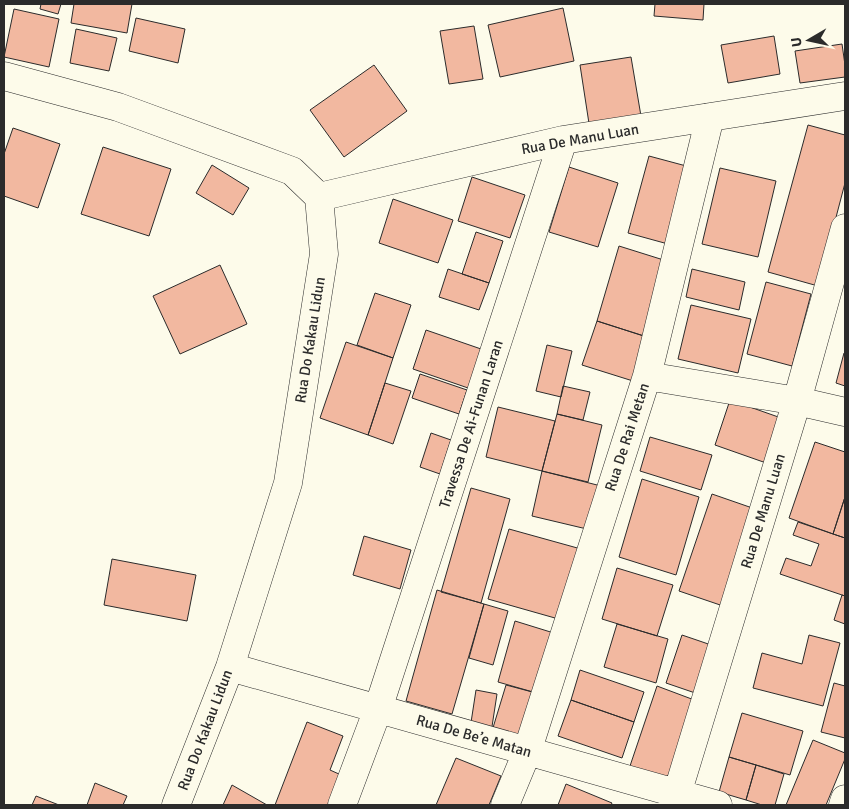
<svg xmlns="http://www.w3.org/2000/svg" width="849" height="809" font-family="Signika,sans-serif">
<style>
.building{fill:#f2b8a0;stroke:#2b2b2b}
.lines{fill:none;stroke-linecap:round;stroke-linejoin:round}
.minor-casing{stroke:#2b2b2b;stroke-width:29}
.minor{stroke:#fdfbea;stroke-width:28}
.labels{text-anchor:middle;stroke-width:4;stroke-linejoin:round;paint-order:stroke}
.street-label{font-size:15px;fill:#2b2b2b;stroke:#fdfbea}
</style>
<rect width="100%" height="100%" fill="#fdfbea"/>
<path class="building" d="M 41,4 L 61,4 L 58,14 L 40,9 Z
M 74,4 L 132,4 L 127,33 L 71,23 Z
M 655,4 L 704,4 L 703,20 L 654,16 Z
M 563,8 L 574,61 L 500,77 L 488,25 Z
M 14,9 L 59,19 L 49,67 L 4,57 Z
M 136,18 L 185,29 L 178,63 L 129,51 Z
M 474,26 L 483,79 L 449,84 L 440,31 Z
M 76,29 L 117,38 L 109,71 L 70,63 Z
M 774,36 L 780,74 L 728,83 L 721,45 Z
M 842,44 L 845,65 L 845,77 L 800,83 L 795,51 Z
M 631,57 L 642,122 L 590,130 L 580,65 Z
M 374,65 L 407,111 L 344,157 L 310,110 Z
M 808,125 L 845,135 L 845,183 L 818,286 L 768,272 Z
M 13,128 L 60,144 L 38,208 L 4,196 L 4,154 Z
M 103,147 L 171,169 L 149,236 L 81,214 Z
M 649,156 L 690,167 L 668,244 L 628,233 Z
M 212,165 L 249,188 L 233,215 L 196,193 Z
M 569,167 L 618,183 L 598,247 L 549,232 Z
M 720,168 L 776,181 L 758,257 L 702,244 Z
M 472,177 L 525,195 L 510,238 L 458,221 Z
M 393,199 L 453,220 L 438,263 L 379,243 Z
M 476,232 L 503,241 L 489,283 L 462,274 Z
M 619,246 L 670,262 L 647,337 L 597,321 Z
M 220,265 L 247,324 L 180,354 L 153,296 Z
M 448,269 L 489,283 L 479,310 L 439,297 Z
M 692,269 L 745,282 L 739,310 L 686,297 Z
M 766,282 L 811,294 L 792,366 L 747,354 Z
M 375,293 L 411,305 L 393,358 L 357,345 Z
M 691,305 L 751,319 L 738,373 L 678,359 Z
M 597,321 L 647,337 L 633,381 L 582,365 Z
M 426,330 L 484,350 L 471,389 L 413,369 Z
M 346,342 L 393,358 L 368,435 L 320,418 Z
M 547,345 L 572,351 L 561,397 L 536,391 Z
M 844,353 L 845,354 L 845,386 L 836,383 Z
M 420,374 L 467,390 L 459,414 L 412,398 Z
M 385,383 L 411,391 L 393,444 L 368,435 Z
M 563,386 L 590,392 L 583,420 L 557,414 Z
M 730,400 L 784,419 L 769,464 L 715,445 Z
M 498,407 L 555,421 L 542,471 L 486,457 Z
M 557,414 L 602,425 L 588,482 L 542,471 Z
M 431,433 L 451,440 L 440,474 L 420,467 Z
M 650,437 L 712,455 L 701,490 L 640,471 Z
M 815,442 L 845,452 L 845,497 L 833,534 L 789,518 Z
M 542,471 L 601,486 L 591,530 L 532,516 Z
M 642,479 L 699,497 L 676,575 L 619,557 Z
M 471,488 L 510,499 L 481,603 L 441,592 Z
M 712,494 L 761,511 L 729,608 L 679,591 Z
M 845,497 L 845,538 L 833,534 Z
M 798,522 L 845,538 L 845,596 L 780,574 L 786,558 L 811,566 L 819,544 L 793,535 Z
M 509,529 L 581,549 L 562,620 L 488,599 Z
M 364,536 L 411,550 L 400,589 L 353,575 Z
M 112,559 L 196,575 L 187,621 L 104,605 Z
M 617,568 L 673,585 L 657,636 L 602,619 Z
M 437,590 L 484,604 L 452,714 L 406,701 Z
M 842,595 L 845,596 L 845,624 L 834,620 Z
M 484,604 L 508,611 L 493,665 L 469,658 Z
M 515,621 L 557,634 L 540,694 L 498,682 Z
M 617,624 L 668,639 L 656,683 L 604,667 Z
M 682,635 L 720,648 L 704,696 L 666,683 Z
M 809,635 L 840,643 L 823,706 L 753,688 L 762,653 L 802,664 Z
M 580,670 L 644,692 L 634,722 L 571,700 Z
M 834,683 L 845,686 L 845,738 L 821,732 Z
M 506,685 L 540,694 L 527,741 L 492,731 Z
M 657,686 L 697,701 L 671,781 L 630,766 Z
M 476,690 L 497,694 L 491,733 L 470,729 Z
M 571,700 L 634,722 L 622,758 L 558,736 Z
M 742,713 L 803,731 L 790,775 L 729,757 Z
M 307,722 L 343,736 L 330,770 L 350,779 L 340,805 L 275,805 Z
M 813,740 L 845,753 L 845,759 L 826,805 L 786,805 Z
M 729,757 L 756,765 L 746,800 L 719,792 Z
M 456,758 L 501,776 L 489,805 L 436,805 Z
M 756,765 L 784,774 L 775,805 L 762,805 L 746,800 Z
M 95,783 L 127,796 L 123,805 L 87,805 Z
M 566,784 L 612,803 L 611,805 L 558,805 Z
M 232,785 L 267,805 L 223,805 Z
M 36,796 L 59,805 L 32,805 Z"/>
<g class="lines">
<g class="minor-casing">
<path id="minor" d="M 4,76 L 118,107 L 292,171 L 319,197 L 324,254 L 288,483 L 230,667 L 176,805
M 319,197 L 563,140 L 845,96
M 647,376 L 797,401 L 845,412
M 230,667 L 718,805
M 342,805 L 378,709 L 563,140
M 505,805 L 527,752 L 647,376 L 710,117
M 672,805 L 677,794 L 797,401 L 845,228
M 843,805 L 845,799"/>
</g>
<use href="#minor" class="minor"/>
</g>
<g class="labels">
<g class="street-label">
<text transform="translate(580 139) rotate(-10)" y="5">Rua De Manu Luan</text>
<text transform="translate(310 340) rotate(-81)" y="5">Rua Do Kakau Lidun</text>
<text transform="translate(471 424) rotate(-72)" y="5">Travessa De Ai-Funan Laran</text>
<text transform="translate(627 437) rotate(-72)" y="5">Rua De Rai Metan</text>
<text transform="translate(763 511) rotate(-73)" y="5">Rua De Manu Luan</text>
<text transform="translate(205 730) rotate(-69)" y="5">Rua Do Kakau Lidun</text>
<text transform="translate(474 736) rotate(16)" y="5">Rua De Be’e Matan</text>
</g>
</g>
<rect width="849" height="809" fill="none" stroke="#2b2b2b" stroke-width="10"/>
<g transform="translate(809 40) rotate(261)" stroke="#fdfbea" stroke-width="4" paint-order="stroke">
<path d="M0-4L9 19L0 12L-9 19Z" fill="#2b2b2b"/>
<text y="-8" font-size="14" font-weight="bold" text-anchor="middle" fill="#2b2b2b">U</text>
</g>
</svg>
